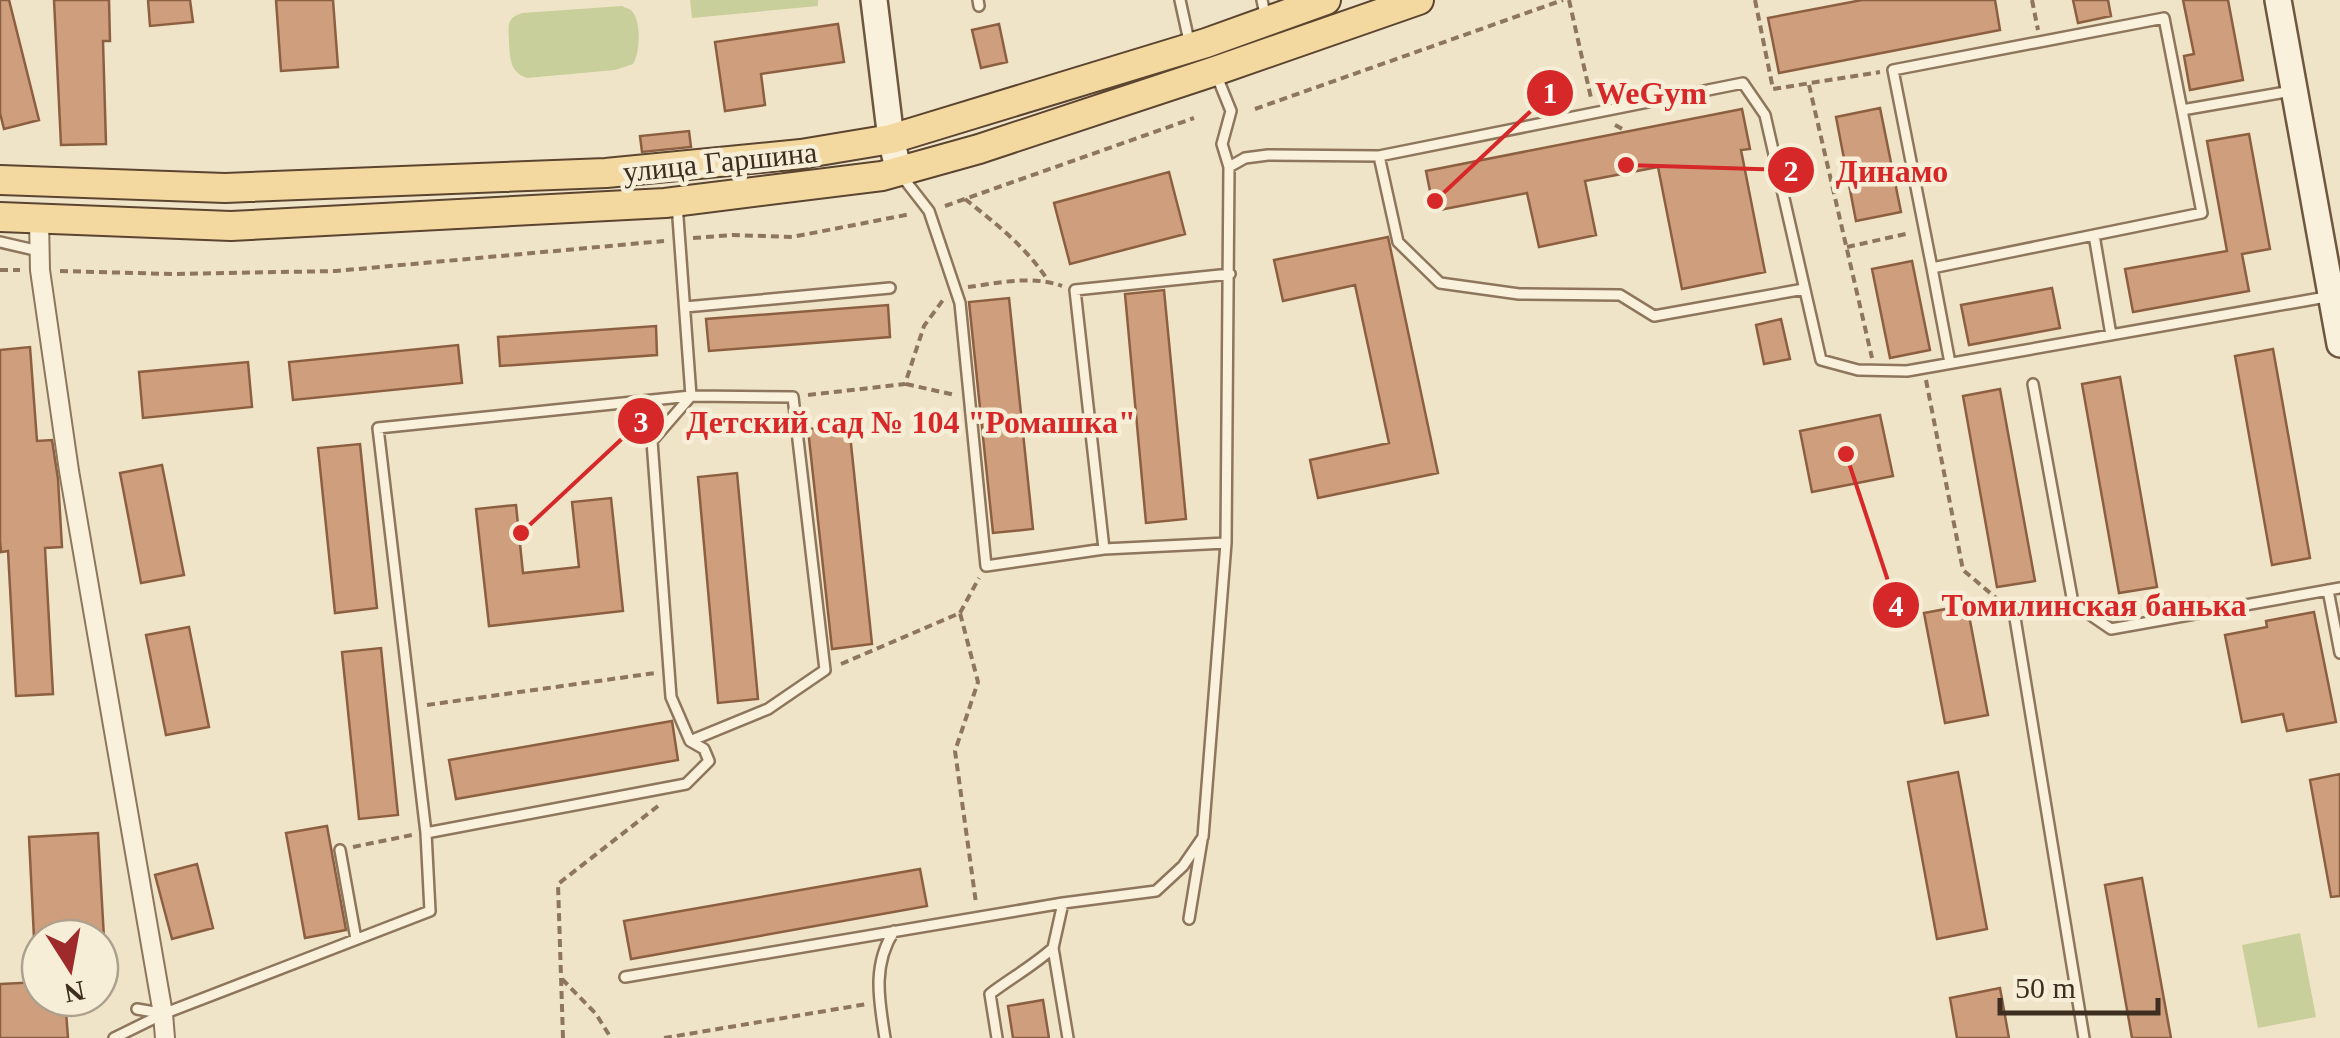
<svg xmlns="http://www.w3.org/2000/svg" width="2340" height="1038" font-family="'Times New Roman',serif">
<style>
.green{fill:#c9cf9b}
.building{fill:#cf9f7d;stroke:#8d5f41;stroke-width:2.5}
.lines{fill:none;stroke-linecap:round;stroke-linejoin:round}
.lane-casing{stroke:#8d765c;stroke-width:14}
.street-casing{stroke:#8d765c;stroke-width:22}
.secondary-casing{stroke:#6f573f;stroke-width:30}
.primary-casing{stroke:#5b4430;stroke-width:32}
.path{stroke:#8d765c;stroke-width:4;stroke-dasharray:8 5;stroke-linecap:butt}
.lane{stroke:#faf1dc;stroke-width:9}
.street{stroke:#faf1dc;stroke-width:18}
.secondary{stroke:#faf1dc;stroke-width:25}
.primary{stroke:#f3d9a0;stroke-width:28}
.labels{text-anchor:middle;stroke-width:9;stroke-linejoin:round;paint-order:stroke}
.street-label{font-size:30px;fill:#3d2e20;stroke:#f7eed8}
.leader{fill:none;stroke:#d62828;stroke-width:4}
.callout-dot{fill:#d62828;stroke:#f7eed8;stroke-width:4}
.mark-label{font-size:30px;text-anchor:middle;font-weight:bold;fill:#fff}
.callout-label{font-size:32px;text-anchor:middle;font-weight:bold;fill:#d62828;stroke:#f7eed8;stroke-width:9;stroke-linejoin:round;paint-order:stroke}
</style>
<rect width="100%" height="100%" fill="#f0e4c8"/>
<path class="green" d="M 690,0 L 818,0 L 818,6 L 692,18 Z
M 622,6 C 625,8 628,8 631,10 C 642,20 640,53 633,64 L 615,70 L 527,78 C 510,72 510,59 509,42 C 509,38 508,28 509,24 C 512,16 515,16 522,13 Z
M 2300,933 L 2316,1017 L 2258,1028 L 2242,945 Z"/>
<path class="building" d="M 0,0 L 9,0 L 39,120 L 4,129 L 0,113 Z
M 54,0 L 109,0 L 110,41 L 103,41 L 106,144 L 61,145 Z
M 148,0 L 190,0 L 193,22 L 150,26 Z
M 276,0 L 333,0 L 338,67 L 281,71 Z
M 1862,0 L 1995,0 L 2000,30 L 1779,73 L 1768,18 Z
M 2073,0 L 2108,0 L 2111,16 L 2078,23 Z
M 2183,0 L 2228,0 L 2243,80 L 2190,90 L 2184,56 L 2194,54 Z
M 838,24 L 844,62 L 761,74 L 765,105 L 725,111 L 715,42 Z
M 999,24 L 1007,62 L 981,68 L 972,30 Z
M 1880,108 L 1901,212 L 1856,221 L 1836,117 Z
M 1742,109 L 1750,149 L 1741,150 L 1765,272 L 1682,289 L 1658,167 L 1585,181 L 1596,235 L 1539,247 L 1527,193 L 1434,211 L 1426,171 Z
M 689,131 L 691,147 L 642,152 L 640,136 Z
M 2249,134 L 2270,249 L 2242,254 L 2249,291 L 2133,312 L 2125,269 L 2227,251 L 2207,141 Z
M 1169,172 L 1185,234 L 1070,264 L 1054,203 Z
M 1388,237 L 1438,473 L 1318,498 L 1310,460 L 1389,443 L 1355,285 L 1283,301 L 1274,260 Z
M 1912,261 L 1930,350 L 1890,358 L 1872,269 Z
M 2052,288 L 2060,328 L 1969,345 L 1961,305 Z
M 1164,290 L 1186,519 L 1146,523 L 1125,294 Z
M 1009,298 L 1033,529 L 993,533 L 969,302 Z
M 888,305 L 890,337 L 709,351 L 706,319 Z
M 1781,319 L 1790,359 L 1764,364 L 1756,325 Z
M 656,326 L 657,355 L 500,366 L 498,337 Z
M 458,345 L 462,383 L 293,400 L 289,362 Z
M 30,347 L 37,441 L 52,440 L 58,479 L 62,547 L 45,548 L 53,694 L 16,696 L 8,551 L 1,552 L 0,540 L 0,350 Z
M 2273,349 L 2310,558 L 2272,565 L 2235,356 Z
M 248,362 L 252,407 L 143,418 L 139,372 Z
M 2120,377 L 2157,587 L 2119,593 L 2082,384 Z
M 2000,389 L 2035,581 L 1997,587 L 1963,396 Z
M 1880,415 L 1893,476 L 1812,492 L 1800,431 Z
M 849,425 L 872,644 L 832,649 L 808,429 Z
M 360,444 L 377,608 L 335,613 L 318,448 Z
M 162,465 L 184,575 L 141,583 L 120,473 Z
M 737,473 L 758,699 L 718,703 L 698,477 Z
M 611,498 L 623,611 L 489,626 L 476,509 L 516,505 L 523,573 L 579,567 L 572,502 Z
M 1967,605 L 1988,715 L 1945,723 L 1924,613 Z
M 2314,612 L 2336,722 L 2287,731 L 2283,714 L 2242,722 L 2225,635 L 2267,627 L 2266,621 Z
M 189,627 L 209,727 L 166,735 L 146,635 Z
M 381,648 L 398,815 L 359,819 L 342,652 Z
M 672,721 L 678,760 L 456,799 L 449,760 Z
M 1958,772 L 1987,929 L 1937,939 L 1908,782 Z
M 2340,774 L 2340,896 L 2331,897 L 2310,780 Z
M 327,826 L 346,930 L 305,938 L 286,833 Z
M 98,833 L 104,938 L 34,938 L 29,837 Z
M 197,864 L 213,928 L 172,939 L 155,875 Z
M 920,869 L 927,906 L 631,959 L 624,921 Z
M 2142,878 L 2171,1038 L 2132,1038 L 2105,885 Z
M 40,982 L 40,998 L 65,998 L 68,1038 L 0,1038 L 0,984 Z
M 2000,988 L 2009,1038 L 1957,1038 L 1950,998 Z
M 1043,1000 L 1049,1038 L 1013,1038 L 1008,1006 Z"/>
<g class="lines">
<g class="lane-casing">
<path id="lane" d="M 978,0 L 979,6
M 1180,0 L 1189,41
M 1262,0 L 1266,19
M 2182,110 L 2202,213 L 1932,268 L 1893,70 L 2164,18 L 2182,110 L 2292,91
M 1379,156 L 1398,242 L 1440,283 L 1519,294 L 1620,295 L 1654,316 L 1804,289
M 1229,167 L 1245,158 L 1268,155 L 1379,156 L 1743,83 L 1765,115 L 1821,360 L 1858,370 L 1907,371 L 2326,297
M 901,175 L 929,211 L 960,303 L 986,566 L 1104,549 L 1226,543
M 2094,235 L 2111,335
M 0,242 L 39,251
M 1932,268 L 1950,363
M 685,307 L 890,288
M 2033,384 L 2073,603
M 1104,549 L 1075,290 L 1230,274
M 2328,590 L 2340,653
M 426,833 L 378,428 L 691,396 L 793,397 L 825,670 L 768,709 L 690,741 L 671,697 L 652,441 L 691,396 L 677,204
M 340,850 L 356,939
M 1063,903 L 1053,948 L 1068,1038
M 1189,919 L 1202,840
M 625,977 L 1063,903 L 1156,891 L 1183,866 L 1203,837 L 1226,543 L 1229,167 L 1222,144 L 1231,111 L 1216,74
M 137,1009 L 160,1013
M 114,1038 L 163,1014 L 430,911 L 426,833 L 686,784 L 709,761 L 704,749 L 690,741
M 885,1038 C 879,1000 872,965 894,931
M 997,1038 L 990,994 C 1011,978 1033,966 1053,948
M 2084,1038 L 2014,612 L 2073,603 L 2111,629 L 2340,588"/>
</g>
<g class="street-casing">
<path id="street" d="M 39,220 L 40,270 L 69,471 L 163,1014 L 165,1038"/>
</g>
<g class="secondary-casing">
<path id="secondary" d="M 874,0 L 891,139 L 899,172
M 2278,0 L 2340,344"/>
</g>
<g class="primary-casing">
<path id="primary" d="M 0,180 L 225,188 L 606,173 L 801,154 L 891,139 L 1206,43 L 1326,0
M 0,217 L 231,226 L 665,203 L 882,176 L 979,149 L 1215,71 L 1419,0"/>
</g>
<path class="path" d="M 1569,0 L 1591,98
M 1755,0 L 1773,89 L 1880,72
M 2032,0 L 2038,30
M 1809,85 L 1872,358
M 1255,109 L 1563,0
M 1615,125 L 1626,131
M 965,199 C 995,223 1025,246 1047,279
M 945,206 L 1194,118
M 693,238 L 733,235 L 792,237 L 911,214
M 1847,247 L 1910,233
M 0,270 L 20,270
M 60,271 L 173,274 L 336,271 L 664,241
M 968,287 C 998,283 1032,275 1062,286
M 1926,380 L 1963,570 L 2002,603
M 906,384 L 955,395
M 808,395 L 905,384 L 924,326 L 943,300
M 960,613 L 979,578
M 841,664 L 960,613 L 978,682 L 955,751 L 976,903
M 427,705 L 655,673
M 353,847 L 412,835
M 562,979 L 596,1014 L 611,1038
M 563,1038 L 558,884 L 658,806
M 664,1038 L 867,1004"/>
<use href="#lane" class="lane"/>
<use href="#street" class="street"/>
<use href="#secondary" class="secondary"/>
<use href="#primary" class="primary"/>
</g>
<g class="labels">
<g class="street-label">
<text transform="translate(720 162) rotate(-6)" y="10">улица Гаршина</text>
</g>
</g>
<path class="leader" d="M1435 201L1550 93M1626 165L1791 170M521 533L641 421M1846 454L1896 605"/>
<g class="callout-dot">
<circle cx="1435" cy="201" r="10"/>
<circle cx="1626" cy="165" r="10"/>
<circle cx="521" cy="533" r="10"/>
<circle cx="1846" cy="454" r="10"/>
<circle cx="1550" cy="93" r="25"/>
<circle cx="1791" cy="170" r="25"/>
<circle cx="641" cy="421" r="25"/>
<circle cx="1896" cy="605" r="25"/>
</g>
<g class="mark-label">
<text x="1550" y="103">1</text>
<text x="1791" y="181">2</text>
<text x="641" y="432">3</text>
<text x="1896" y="616">4</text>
</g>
<g class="callout-label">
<text x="1651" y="104">WeGym</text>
<text x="1892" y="182">Динамо</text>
<text x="911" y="433">Детский сад № 104 "Ромашка"</text>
<text x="2094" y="616">Томилинская банька</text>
</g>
<g transform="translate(70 968) rotate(169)"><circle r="48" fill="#f7eed8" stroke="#ada18e" stroke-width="2.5"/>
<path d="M0-8L18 38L0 25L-18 38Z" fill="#9e2a2b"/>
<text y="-15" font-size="28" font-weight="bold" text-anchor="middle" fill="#3d2e20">N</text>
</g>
<path d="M2000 998v15h158v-15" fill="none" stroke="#3d2e20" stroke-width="5"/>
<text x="2015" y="998" font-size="30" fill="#3d2e20" stroke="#f7eed8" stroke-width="8" paint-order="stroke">50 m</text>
</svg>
